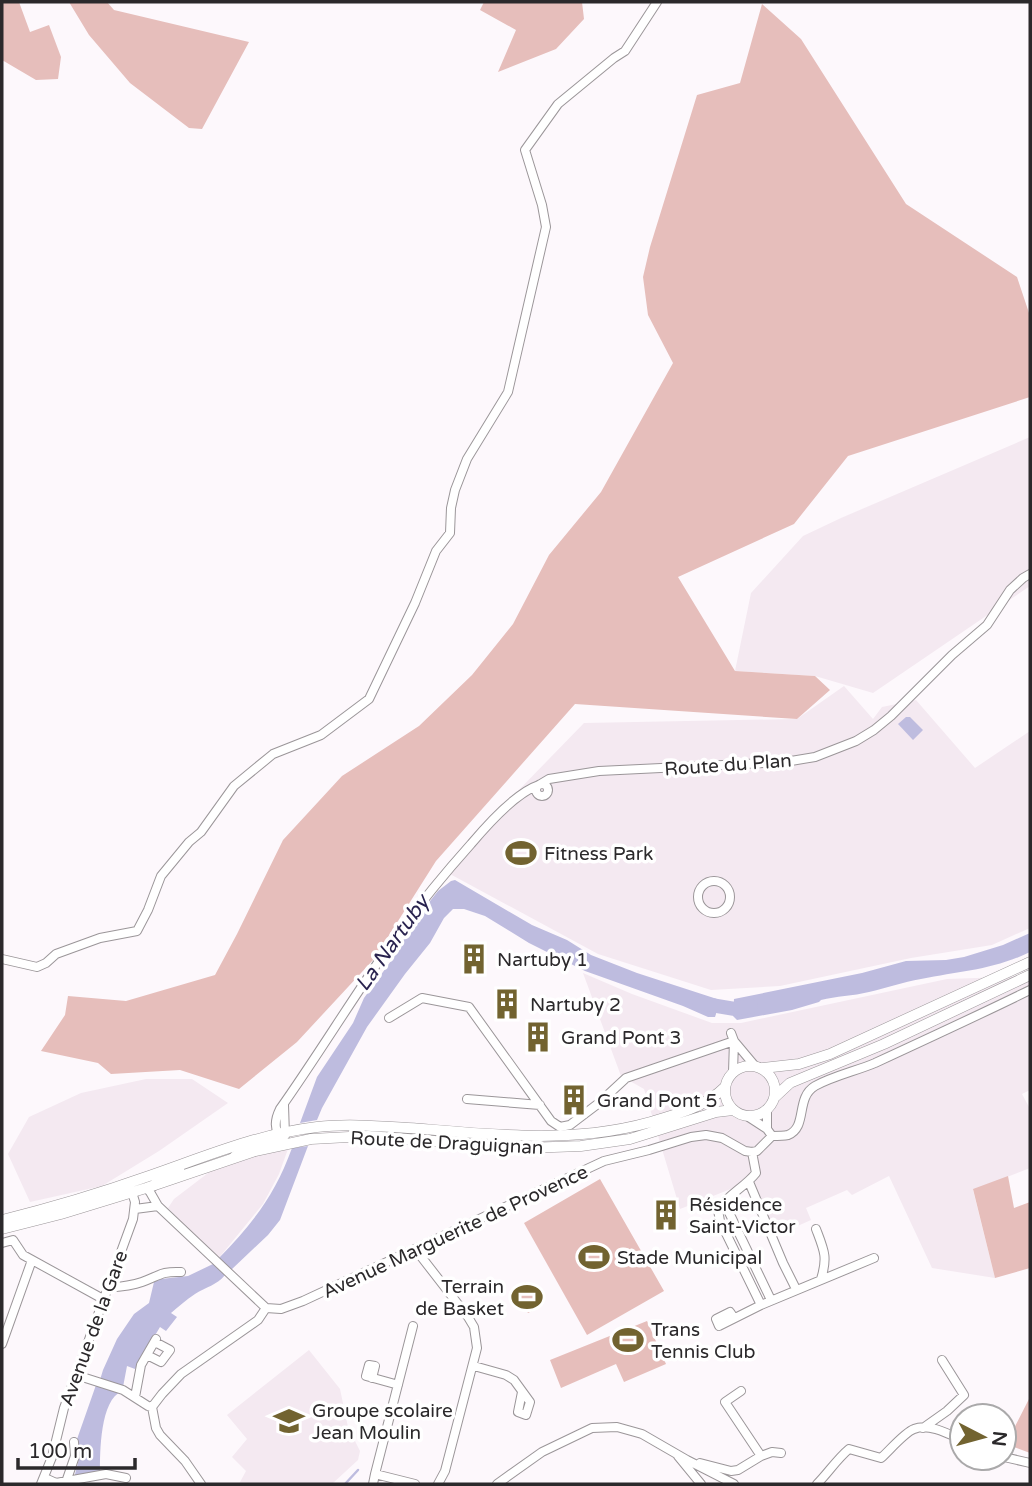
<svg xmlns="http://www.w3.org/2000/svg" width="1032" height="1486" font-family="'Varela Round',sans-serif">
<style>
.built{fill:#f4e9f1}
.green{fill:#e6bebb}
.water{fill:#bebcdf}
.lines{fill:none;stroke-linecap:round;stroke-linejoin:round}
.stream{stroke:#bebcdf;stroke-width:2.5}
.river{stroke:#bebcdf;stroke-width:14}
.minor-casing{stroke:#9b9699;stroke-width:10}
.major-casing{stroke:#9b9699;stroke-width:11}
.minor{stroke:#fff;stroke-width:8}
.major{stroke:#fff;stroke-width:10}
.labels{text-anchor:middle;stroke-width:7;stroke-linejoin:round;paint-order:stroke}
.street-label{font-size:19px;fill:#2b292b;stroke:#fff}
.poi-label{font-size:19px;fill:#2b292b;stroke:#fff;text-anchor:start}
.water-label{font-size:21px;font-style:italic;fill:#29234f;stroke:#fff}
</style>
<rect width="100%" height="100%" fill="#fdf8fc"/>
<path class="built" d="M 1030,437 L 1030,586 L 873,693 L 815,676 L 735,671 L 751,593 L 803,536 L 841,518 Z
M 844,686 L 873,719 L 882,707 L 916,700 L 975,768 L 1030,731 L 1030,928 L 992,945 L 911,958 L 780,986 L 711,990 L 598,954 L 450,874 L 513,796 L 584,723 L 797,719 Z
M 583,973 L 632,994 L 712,1023 L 741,1023 L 947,979 L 1030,976 L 1030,1090 L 1022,1094 L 1030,1109 L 1030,1168 L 973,1190 L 995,1278 L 932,1268 L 889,1176 L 852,1195 L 847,1190 L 806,1208 L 811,1220 L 773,1237 L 746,1183 L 680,1209 L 644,1089 L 621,1076 Z
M 146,1079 L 192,1079 L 228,1103 L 159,1151 L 102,1186 L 30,1202 L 8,1154 L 29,1117 L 81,1093 Z
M 288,1149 L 279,1174 L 263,1204 L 218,1259 L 168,1208 L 174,1199 L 212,1170 L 243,1159 Z
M 309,1350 L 340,1389 L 348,1427 L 360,1451 L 358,1460 L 332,1484 L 239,1484 L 246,1471 L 232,1457 L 247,1439 L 227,1415 Z"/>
<path class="green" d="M 2,2 L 19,2 L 30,32 L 49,25 L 61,57 L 58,79 L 36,80 L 2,60 Z
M 69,2 L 107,2 L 114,10 L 249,42 L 202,129 L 189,128 L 130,83 L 89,35 Z
M 484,2 L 582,2 L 584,19 L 556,49 L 498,72 L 516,30 L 480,10 Z
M 762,4 L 801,39 L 906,204 L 1017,277 L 1030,316 L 1030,397 L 848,456 L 794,524 L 678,577 L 735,671 L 815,676 L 830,690 L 797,719 L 575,704 L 436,861 L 374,959 L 297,1042 L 239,1089 L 180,1070 L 111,1074 L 98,1063 L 41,1051 L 65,1015 L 68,996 L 126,1001 L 215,975 L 237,934 L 283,840 L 342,776 L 419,726 L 472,675 L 513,624 L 549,555 L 601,492 L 673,363 L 648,315 L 643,277 L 650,247 L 697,95 L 740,83 Z
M 1008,1176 L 1014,1208 L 1030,1202 L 1030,1268 L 995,1278 L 973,1189 Z
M 600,1179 L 664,1291 L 587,1335 L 524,1223 Z
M 526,1282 L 540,1307 L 528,1313 L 514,1288 Z
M 647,1321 L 666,1364 L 624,1382 L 616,1364 L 561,1388 L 550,1360 Z
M 1030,1397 L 1030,1453 L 1006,1444 Z"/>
<path class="water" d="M 906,717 L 910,717 L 923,730 L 913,740 L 898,724 Z
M 455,880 L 532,925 L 567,940 L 591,955 L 637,973 L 717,999 L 716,1014 L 715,1017 L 708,1017 L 683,1006 L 585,971 L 529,943 L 485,916 L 464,909 L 453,909 L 444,918 L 430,943 L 405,974 L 367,1027 L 322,1108 L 317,1120 L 300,1123 L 317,1077 L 353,1023 L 364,998 L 399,950 L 409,928 L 415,920 L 438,891 L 451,881 Z
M 1030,933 L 1030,952 C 993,970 961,971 921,979 C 903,982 886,988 869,992 C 853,996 836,996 821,1000 L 819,1002 L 792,1010 L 737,1020 L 733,1016 L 734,999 L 862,973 L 906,961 L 946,960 L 964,957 L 1003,945 Z
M 308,1146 L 280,1220 L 268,1235 L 231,1270 L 219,1258 C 253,1223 275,1195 292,1148 Z
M 213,1264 L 225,1275 C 217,1285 206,1287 195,1294 C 186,1300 179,1306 171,1313 L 177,1317 L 166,1331 L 160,1327 L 135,1369 L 127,1366 L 123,1387 L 110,1383 L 107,1380 L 100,1380 L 103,1370 L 117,1339 L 134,1314 L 149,1303 L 154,1282 L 161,1279 L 188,1276 Z
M 96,1385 L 122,1391 C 100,1400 100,1452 100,1472 L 74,1478 L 79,1459 L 76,1442 Z"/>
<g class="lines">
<path class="stream" d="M 345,1484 L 358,1470"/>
<path class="river" d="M 699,1003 L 735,1009 L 751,1006"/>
<g class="minor-casing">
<path id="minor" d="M536 790a6 6 0 1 1 12 0a6 6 0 1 1-12 0Z
M 539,785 L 549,779 L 599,771 L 785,762 L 815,757 L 856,741 L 874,730 L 891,716 L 952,655 L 987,625 L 1010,590 L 1023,578 L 1030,574
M698 897a16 16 0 1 1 32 0a16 16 0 1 1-32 0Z
M 2,959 L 37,967 L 46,963 L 56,954 L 100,938 L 137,931 L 148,910 L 161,876 L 189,842 L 201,832 L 234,786 L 273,754 L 321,735 L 369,699 L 415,603 L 436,551 L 450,533 L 451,508 L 455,490 L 467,459 L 508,392 L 546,227 L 542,205 L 525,150 L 558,104 L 614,58 L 625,51 L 657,2
M 389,1018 L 422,998 L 469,1007 L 551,1121 L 560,1127 L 570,1125 L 599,1103 L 626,1078 L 734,1041
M 731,1033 L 734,1041 L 755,1066
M 733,1072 L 734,1041
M 467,1099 L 540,1105
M 747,1116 L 767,1129
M 772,1136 C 777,1136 783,1136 788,1135 C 808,1127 795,1098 815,1086 C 833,1076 856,1071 875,1063 C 927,1039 979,1015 1030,990
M 287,1143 C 274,1134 273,1123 280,1109 C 321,1051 358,989 400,931 C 422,901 446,872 471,844 C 487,825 515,793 539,785
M 232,1158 C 246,1143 268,1147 285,1136 L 284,1105
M 749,1182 L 783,1263 L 796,1289
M 154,1186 L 156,1180 L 159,1178 L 180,1169
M 146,1188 L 150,1192 L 158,1206 L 266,1308 L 281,1309 L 303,1301 L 604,1161 L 649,1150 L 691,1137 L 706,1135 L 722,1138 L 745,1151 L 752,1152 L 757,1151 L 772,1136 L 767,1129 L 767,1110
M 724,1202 L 771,1300
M 135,1209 L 158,1206
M 816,1229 C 824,1250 828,1257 821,1279
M 2,1243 L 13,1240 L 23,1255 L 103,1299
M 416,1250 L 468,1317 L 474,1327 L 477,1348 L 445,1471 L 438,1484
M 107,1288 C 119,1287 131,1286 142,1282 C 159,1276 161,1271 181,1272
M 761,1305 L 874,1258
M 734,1318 L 730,1312 L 716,1319 L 719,1326 L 761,1305 L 720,1221 L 718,1210 C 727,1195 745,1187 756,1173 L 752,1152
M 2,1344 L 32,1260
M 147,1355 L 161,1362 L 170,1350 L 155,1342
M 474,1366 L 506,1375 L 514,1380 L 530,1402 L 526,1415 L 518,1412 L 522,1392
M 76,1375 L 123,1390 L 148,1406 L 152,1407
M 372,1378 L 375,1366 L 369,1365 L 366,1376 L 395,1384 L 398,1385
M 135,1397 L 141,1365 L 156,1339
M 152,1407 L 162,1394 L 181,1374 L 258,1320 L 266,1308
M 152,1407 L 156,1428 L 160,1435 L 185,1461 L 201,1484
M 923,1428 L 947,1411 L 964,1395 L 942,1360
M 678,1456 L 701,1484
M 761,1456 L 772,1452 L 781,1453
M 1004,1457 L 1030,1463
M 700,1463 L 731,1471 L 738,1470 L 761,1456 L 725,1402 L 741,1391
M 375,1474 L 413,1326
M 45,1478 L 56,1483 L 106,1474 L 126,1478
M 66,1482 L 75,1456 L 74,1442
M 41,1484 L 52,1457 L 64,1408 L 133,1219 L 135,1202 L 131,1189
M 373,1484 L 375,1474 L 415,1484
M 497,1484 L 542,1452 L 592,1428 L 617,1427 L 642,1434 L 687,1460 L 734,1484
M 817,1484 C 828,1473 837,1459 849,1449 L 881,1458 C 889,1451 905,1432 914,1429 C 929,1423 949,1434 962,1440"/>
</g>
<g class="major-casing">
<path id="major" d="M725 1091a25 25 0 1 1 50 0a25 25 0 1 1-50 0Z
M 763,1068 L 799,1064 L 830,1054 L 1030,962
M 775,1097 L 790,1083 L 884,1044 L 1030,975
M 2,1220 C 51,1208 101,1193 149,1176 C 204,1157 258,1134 317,1127 C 352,1123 387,1127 423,1129 C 504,1136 585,1144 664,1118 C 687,1111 708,1104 725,1087
M 2,1229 L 61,1214 L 146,1188 L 255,1151 L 311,1139 L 368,1136 L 526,1148 L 581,1146 L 630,1139 L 716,1112 L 733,1110"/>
</g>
<use href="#minor" class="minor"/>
<use href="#major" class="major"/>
</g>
<defs>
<g id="stadium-bare" transform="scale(2.415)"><path d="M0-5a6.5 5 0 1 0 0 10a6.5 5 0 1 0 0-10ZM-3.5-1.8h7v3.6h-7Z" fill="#726330" stroke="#fff" stroke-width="2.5" paint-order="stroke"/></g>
<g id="building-bare" transform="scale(2.415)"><path d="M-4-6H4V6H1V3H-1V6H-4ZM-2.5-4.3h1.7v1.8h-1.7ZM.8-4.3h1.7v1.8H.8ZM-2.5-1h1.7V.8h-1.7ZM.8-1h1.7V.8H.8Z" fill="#726330" stroke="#fff" stroke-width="2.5" paint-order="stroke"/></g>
<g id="school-bare" transform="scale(2.415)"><path d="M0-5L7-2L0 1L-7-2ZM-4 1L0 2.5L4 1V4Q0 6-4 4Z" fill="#726330" stroke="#fff" stroke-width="2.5" paint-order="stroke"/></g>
</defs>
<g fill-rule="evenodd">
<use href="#stadium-bare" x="521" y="853"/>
<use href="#building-bare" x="474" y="959"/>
<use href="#building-bare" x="507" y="1004"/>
<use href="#building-bare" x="538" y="1037"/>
<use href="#building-bare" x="574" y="1100"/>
<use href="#building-bare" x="666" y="1215"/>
<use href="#stadium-bare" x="594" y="1257"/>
<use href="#stadium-bare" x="527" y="1297"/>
<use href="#stadium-bare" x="628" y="1340"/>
<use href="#school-bare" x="289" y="1421"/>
</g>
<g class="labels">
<g class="street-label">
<text transform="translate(728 764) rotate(-4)" y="7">Route du Plan</text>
<text transform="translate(447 1142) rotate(3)" y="7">Route de Draguignan</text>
<text transform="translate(455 1231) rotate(-25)" y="7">Avenue Marguerite de Provence</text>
<text transform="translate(93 1328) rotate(-70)" y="7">Avenue de la Gare</text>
</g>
<g class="poi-label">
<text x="544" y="860">Fitness Park</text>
<text x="497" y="966">Nartuby 1</text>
<text x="530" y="1011">Nartuby 2</text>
<text x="561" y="1044">Grand Pont 3</text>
<text x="597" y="1107">Grand Pont 5</text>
<text x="689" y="1211">Résidence<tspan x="689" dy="22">Saint-Victor</tspan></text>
<text x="617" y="1264">Stade Municipal</text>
<text x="504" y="1293" text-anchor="end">Terrain<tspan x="504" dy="22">de Basket</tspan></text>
<text x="651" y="1336">Trans<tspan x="651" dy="22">Tennis Club</tspan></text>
<text x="312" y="1417">Groupe scolaire<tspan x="312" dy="22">Jean Moulin</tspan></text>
</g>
<g class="water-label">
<text transform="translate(392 943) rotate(-55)" y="7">La Nartuby</text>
</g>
</g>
<rect width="1032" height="1486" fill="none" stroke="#2b292b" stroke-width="7"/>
<g transform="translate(983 1437) rotate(96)"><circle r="33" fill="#ffffff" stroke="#aaa9aa" stroke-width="2"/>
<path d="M0-5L12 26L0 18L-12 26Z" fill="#726330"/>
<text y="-10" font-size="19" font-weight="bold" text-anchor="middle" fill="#2b292b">N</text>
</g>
<path d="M18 1458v10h117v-10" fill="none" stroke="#2b292b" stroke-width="3.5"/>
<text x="28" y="1458" font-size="21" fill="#2b292b" stroke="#ffffff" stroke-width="5" paint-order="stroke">100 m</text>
</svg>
